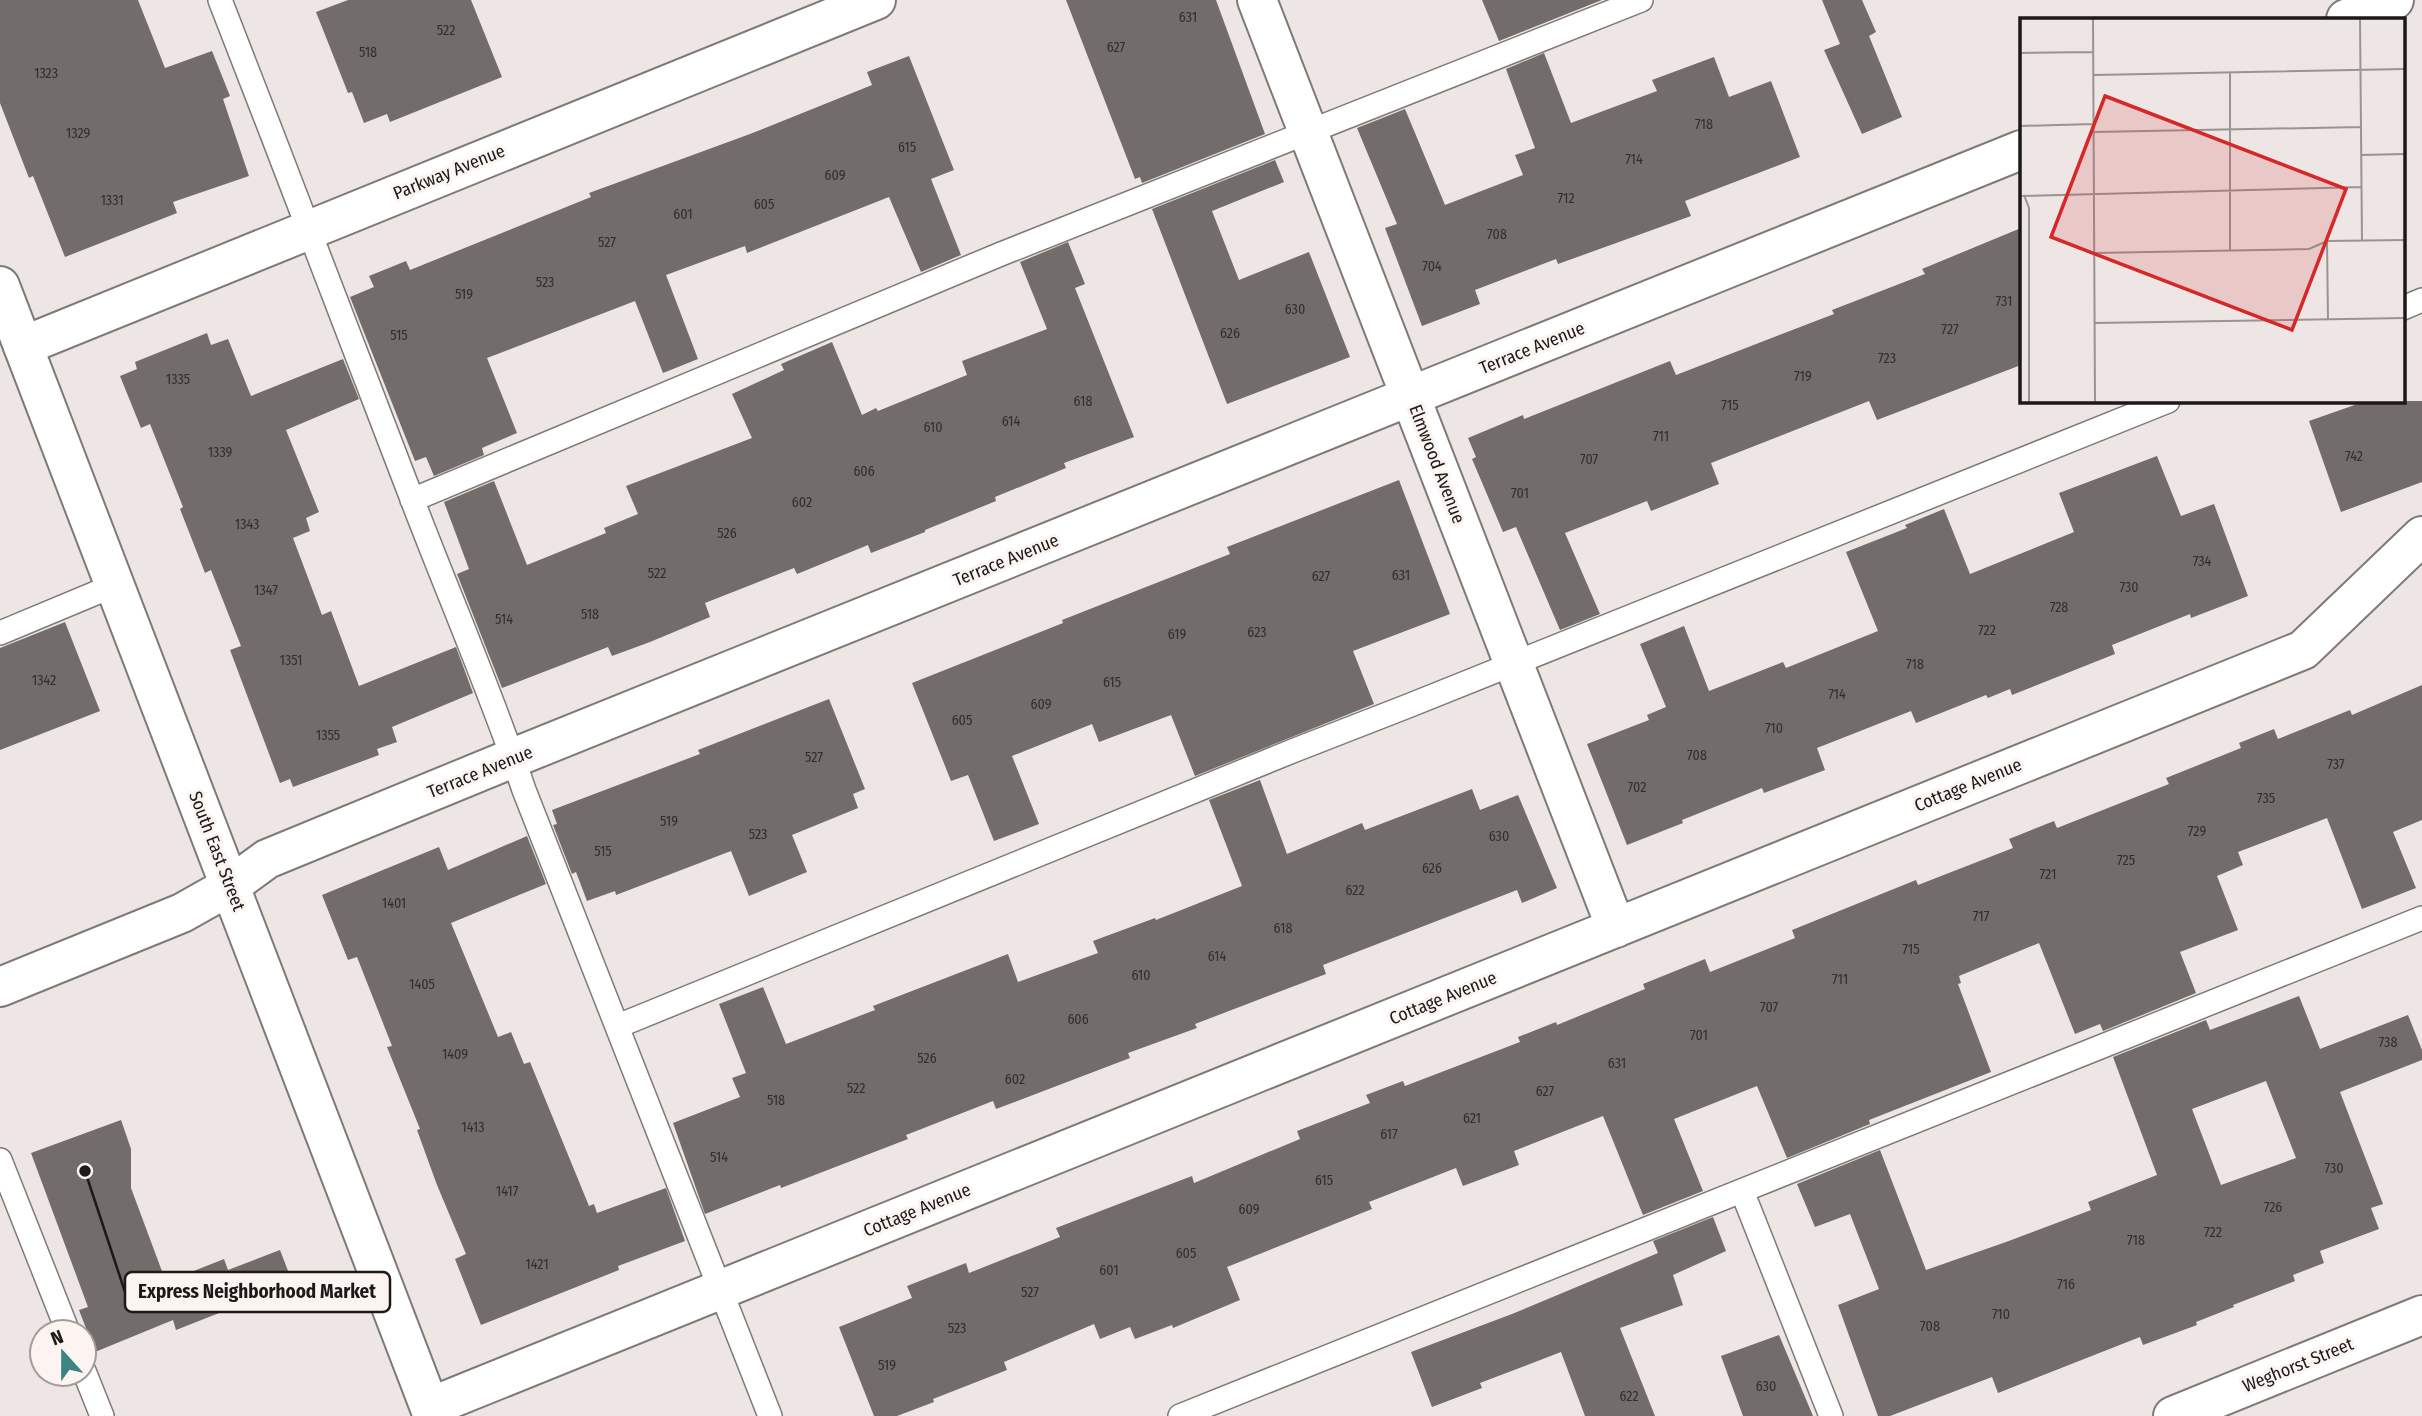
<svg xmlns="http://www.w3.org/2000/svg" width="2422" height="1416" font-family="'Fira Sans Condensed',sans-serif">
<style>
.building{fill:#726c6a;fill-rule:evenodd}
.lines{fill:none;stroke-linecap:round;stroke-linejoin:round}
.service-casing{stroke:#7f7977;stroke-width:26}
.minor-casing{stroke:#7f7977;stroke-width:42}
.tertiary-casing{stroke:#7f7977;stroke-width:42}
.secondary-casing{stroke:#7f7977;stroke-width:42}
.service{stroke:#fff;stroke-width:23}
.minor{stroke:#fff;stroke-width:38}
.tertiary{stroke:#fff;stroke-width:38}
.secondary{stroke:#fff;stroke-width:38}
.labels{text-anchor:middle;stroke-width:6;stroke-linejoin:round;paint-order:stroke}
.number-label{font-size:14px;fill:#322e2c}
.street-label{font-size:18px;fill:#1c1918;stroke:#fbf4f1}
.inset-road{fill:none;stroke:#999492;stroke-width:2}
.view{fill:#d62828;fill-opacity:0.15;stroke:#d62828;stroke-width:3.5}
.inset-edge{fill:none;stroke:#1c1918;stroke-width:3.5}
.leader{fill:none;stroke:#1c1918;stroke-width:2.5}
.callout-dot{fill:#1c1918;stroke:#fbf4f1;stroke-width:2.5}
.callout{fill:#fbf4f1;stroke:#1c1918;stroke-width:2.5}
.callout-label{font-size:19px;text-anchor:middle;font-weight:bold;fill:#1c1918}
</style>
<rect width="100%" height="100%" fill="#ede6e4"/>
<path class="building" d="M 0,0 L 138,0 L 165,68 L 212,51 L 230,96 L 223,99 L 249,176 L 173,202 L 177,213 L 65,257 L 33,176 L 29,178 L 0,103 Z
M 348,0 L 471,0 L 502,77 L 390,122 L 387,114 L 364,123 L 352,92 L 348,93 L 316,12 Z
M 1066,0 L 1216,0 L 1265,134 L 1142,183 L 1140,177 L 1135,179 Z
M 1482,0 L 1602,0 L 1499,41 Z
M 1822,0 L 1862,0 L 1876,32 L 1869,36 L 1902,117 L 1862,134 L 1824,50 L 1840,44 Z
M 1544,53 L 1571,123 L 1657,91 L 1652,80 L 1714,57 L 1729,97 L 1771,81 L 1800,157 L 1685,201 L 1691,216 L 1558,264 L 1556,259 L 1475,290 L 1480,304 L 1422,326 L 1385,228 L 1397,224 L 1357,128 L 1405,109 L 1445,205 L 1523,175 L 1515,155 L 1535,148 L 1506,69 Z
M 909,56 L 954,170 L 931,179 L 961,255 L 921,272 L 889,197 L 747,253 L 745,246 L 666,275 L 698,359 L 663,373 L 635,301 L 487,358 L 517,433 L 482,448 L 484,455 L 434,476 L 426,457 L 415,461 L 350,297 L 374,287 L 369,276 L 406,261 L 410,270 L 591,197 L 589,193 L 750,134 L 872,85 L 867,72 Z
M 1275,160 L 1284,182 L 1212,211 L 1239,280 L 1309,252 L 1350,357 L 1227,404 L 1152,209 Z
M 2021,228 L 2021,365 L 1877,420 L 1869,401 L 1711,463 L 1719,484 L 1651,511 L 1647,501 L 1565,533 L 1600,614 L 1560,630 L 1516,527 L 1503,532 L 1472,459 L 1476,457 L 1468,438 L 1523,415 L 1524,419 L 1670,361 L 1676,375 L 1834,314 L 1832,310 L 1925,274 L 1922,269 Z
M 1068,242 L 1085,284 L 1075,288 L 1134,437 L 1064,463 L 1066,468 L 995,497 L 996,501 L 925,530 L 925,532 L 871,553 L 868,545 L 797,574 L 794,568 L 705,603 L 710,617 L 650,642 L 612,656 L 608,647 L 502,688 L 457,574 L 469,569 L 444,502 L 494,481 L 527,565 L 606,533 L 604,528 L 638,514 L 626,486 L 752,438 L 732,394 L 784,370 L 781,364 L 832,342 L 862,415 L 876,408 L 878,411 L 967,375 L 962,361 L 1047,329 L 1020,262 Z
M 207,333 L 211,345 L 228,339 L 251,396 L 343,359 L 359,399 L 286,430 L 319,512 L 306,518 L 310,531 L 293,538 L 322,615 L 331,611 L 359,686 L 456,647 L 473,693 L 392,727 L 397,742 L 377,749 L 379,755 L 293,787 L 290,779 L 280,783 L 230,650 L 241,646 L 211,570 L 205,573 L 180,509 L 183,507 L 150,424 L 141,428 L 120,376 L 137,369 L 135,362 Z
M 2366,401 L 2422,401 L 2422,482 L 2341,512 L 2309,421 Z
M 2157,456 L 2181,516 L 2214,504 L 2248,596 L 2191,618 L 2190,614 L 2112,645 L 2115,654 L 2012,695 L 2010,689 L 1988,698 L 1986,695 L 1916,723 L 1911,711 L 1817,748 L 1825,770 L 1764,793 L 1762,788 L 1682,820 L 1683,823 L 1627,845 L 1587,744 L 1649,720 L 1647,715 L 1666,707 L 1640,644 L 1684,626 L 1709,691 L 1783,662 L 1786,668 L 1878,631 L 1846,552 L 1907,528 L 1905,525 L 1944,509 L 1970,574 L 2074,532 L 2059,493 Z
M 1399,480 L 1450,614 L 1353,651 L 1374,704 L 1195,776 L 1171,715 L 1099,742 L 1092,724 L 1012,756 L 1039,824 L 994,841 L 968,775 L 951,781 L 912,683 L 1063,623 L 1062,620 L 1230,554 L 1227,547 Z
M 65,622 L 100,711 L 0,750 L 0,648 Z
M 2422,685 L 2422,820 L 2393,832 L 2416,888 L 2362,909 L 2327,818 L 2238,852 L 2243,865 L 2217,876 L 2238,930 L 2180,952 L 2196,993 L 2103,1031 L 2100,1024 L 2075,1034 L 2039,943 L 1959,976 L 1961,983 L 1958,984 L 1991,1072 L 1869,1120 L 1870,1124 L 1787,1158 L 1757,1086 L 1674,1119 L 1703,1191 L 1643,1215 L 1603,1116 L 1514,1151 L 1519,1165 L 1463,1186 L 1456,1168 L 1369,1202 L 1372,1209 L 1227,1267 L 1240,1300 L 1173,1328 L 1172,1325 L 1135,1339 L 1130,1327 L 1100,1339 L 1094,1324 L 1004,1362 L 1007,1370 L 933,1399 L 934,1402 L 897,1416 L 874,1416 L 839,1327 L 912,1298 L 907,1286 L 966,1263 L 969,1273 L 1060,1237 L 1056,1228 L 1192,1176 L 1194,1183 L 1300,1139 L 1297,1131 L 1370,1103 L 1366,1095 L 1403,1081 L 1405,1086 L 1520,1042 L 1518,1037 L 1556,1022 L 1557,1025 L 1645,989 L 1643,984 L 1705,959 L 1710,972 L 1795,938 L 1792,930 L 1916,880 L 1918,885 L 2013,848 L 2009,839 L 2054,821 L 2057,828 L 2169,784 L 2166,778 L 2241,748 L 2239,743 L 2274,729 L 2278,739 L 2350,710 L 2352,715 Z
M 829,699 L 865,789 L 853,794 L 858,808 L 792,835 L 807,872 L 749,896 L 731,851 L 616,895 L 615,891 L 587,901 L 576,872 L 572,874 L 553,825 L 557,824 L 552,810 L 700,754 L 698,750 Z
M 1260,780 L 1287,854 L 1362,823 L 1365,830 L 1472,789 L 1480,810 L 1518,795 L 1557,888 L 1522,903 L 1517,890 L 1323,965 L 1326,974 L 1195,1024 L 1197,1028 L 1128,1053 L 1130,1058 L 996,1109 L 993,1101 L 906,1135 L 908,1139 L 781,1188 L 780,1185 L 705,1214 L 673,1123 L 740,1097 L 732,1078 L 746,1073 L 719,1004 L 763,987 L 786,1044 L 875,1010 L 873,1006 L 1008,954 L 1018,982 L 1098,953 L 1093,941 L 1155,918 L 1156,920 L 1242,886 L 1209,800 Z
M 527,836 L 546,884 L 451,923 L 498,1037 L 511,1032 L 524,1064 L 530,1062 L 589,1206 L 594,1204 L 597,1213 L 666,1188 L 685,1241 L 618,1266 L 619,1270 L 481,1325 L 455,1259 L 466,1254 L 437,1185 L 417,1130 L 420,1129 L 387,1047 L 392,1046 L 357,957 L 348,960 L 322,895 L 439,847 L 448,870 Z
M 2299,996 L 2320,1049 L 2408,1015 L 2422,1050 L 2422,1060 L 2340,1092 L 2383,1204 L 2371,1208 L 2379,1229 L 2320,1251 L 2324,1263 L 2293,1275 L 2295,1281 L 2233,1305 L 2234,1307 L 2196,1322 L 2197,1325 L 2143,1345 L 2140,1337 L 1998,1393 L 1992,1377 L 1890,1416 L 1878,1416 L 1838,1305 L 1879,1289 L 1850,1214 L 1815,1227 L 1797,1184 L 1880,1150 L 1926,1270 L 2006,1242 L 2091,1210 L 2088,1202 L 2157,1175 L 2113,1057 L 2206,1020 L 2210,1030 ZM 2266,1081 L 2296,1158 L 2221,1185 L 2192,1109 Z
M 121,1120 L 131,1149 L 131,1188 L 166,1282 L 224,1259 L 228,1270 L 280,1250 L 293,1284 L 176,1330 L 173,1320 L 95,1352 L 79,1310 L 88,1307 L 31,1153 Z
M 1713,1217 L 1726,1251 L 1673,1275 L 1683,1305 L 1620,1328 L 1655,1416 L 1585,1416 L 1561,1352 L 1480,1383 L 1482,1388 L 1432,1407 L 1411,1352 L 1512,1314 L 1658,1253 L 1653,1241 Z
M 1779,1335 L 1813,1416 L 1743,1416 L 1721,1356 Z"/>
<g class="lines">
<g class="service-casing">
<path id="service" d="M 220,0 C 285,166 348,333 412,499 C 449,596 491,692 524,790 L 770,1416
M 2403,308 L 2422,300
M 412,500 L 1001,254 L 1641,0
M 0,633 L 115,585
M 618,1026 L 1295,750 L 1408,706 L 2168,401
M 0,1160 L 68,1332
M 1742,1191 L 1831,1416
M 84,1371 L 102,1416
M 1180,1416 L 2422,918"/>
</g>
<g class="minor-casing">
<path id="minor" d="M 1257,0 L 1616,928
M 2346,19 L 2394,0
M 23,346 L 876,0
M 230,886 L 267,859 L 513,758 L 2021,150
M 430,1407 L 2303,650 L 2422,536
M 2173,1416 L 2422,1315"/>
</g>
<g class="tertiary-casing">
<path id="tertiary" d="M 0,987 L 182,913 L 230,886"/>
</g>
<g class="secondary-casing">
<path id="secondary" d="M 0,286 L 433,1416"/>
</g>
<use href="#service" class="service"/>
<use href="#minor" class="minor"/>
<use href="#tertiary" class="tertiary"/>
<use href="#secondary" class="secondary"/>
</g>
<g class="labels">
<g class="number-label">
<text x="1188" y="22">631</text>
<text x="446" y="35">522</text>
<text x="1116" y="52">627</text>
<text x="368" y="57">518</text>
<text x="46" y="78">1323</text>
<text x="1704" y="129">718</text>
<text x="78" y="138">1329</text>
<text x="907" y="152">615</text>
<text x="1634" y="164">714</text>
<text x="835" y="180">609</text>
<text x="1566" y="203">712</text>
<text x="112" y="205">1331</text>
<text x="764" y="209">605</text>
<text x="683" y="219">601</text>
<text x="1497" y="239">708</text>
<text x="607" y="247">527</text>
<text x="1432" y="271">704</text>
<text x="545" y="287">523</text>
<text x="464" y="299">519</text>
<text x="2004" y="306">731</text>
<text x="1295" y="314">630</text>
<text x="1950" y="334">727</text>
<text x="1230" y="338">626</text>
<text x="399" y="340">515</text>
<text x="1887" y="363">723</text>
<text x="1803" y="381">719</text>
<text x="178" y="384">1335</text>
<text x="1083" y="406">618</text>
<text x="1730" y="410">715</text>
<text x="1011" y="426">614</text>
<text x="933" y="432">610</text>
<text x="1661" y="441">711</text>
<text x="220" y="457">1339</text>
<text x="2354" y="461">742</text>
<text x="1589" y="464">707</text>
<text x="864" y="476">606</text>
<text x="1520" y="498">701</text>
<text x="802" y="507">602</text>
<text x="247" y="529">1343</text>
<text x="727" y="538">526</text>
<text x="2202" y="566">734</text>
<text x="657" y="578">522</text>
<text x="1401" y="580">631</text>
<text x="1321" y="581">627</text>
<text x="2129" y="592">730</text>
<text x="266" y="595">1347</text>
<text x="2059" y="612">728</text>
<text x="590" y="619">518</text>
<text x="504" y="624">514</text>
<text x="1987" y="635">722</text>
<text x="1257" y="637">623</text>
<text x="1177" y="639">619</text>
<text x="291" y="665">1351</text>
<text x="1915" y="669">718</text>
<text x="44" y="685">1342</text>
<text x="1112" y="687">615</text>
<text x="1837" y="699">714</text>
<text x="1041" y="709">609</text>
<text x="962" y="725">605</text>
<text x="1774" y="733">710</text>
<text x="328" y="740">1355</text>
<text x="1697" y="760">708</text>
<text x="814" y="762">527</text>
<text x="2336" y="769">737</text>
<text x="1637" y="792">702</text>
<text x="2266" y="803">735</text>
<text x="669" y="826">519</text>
<text x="2197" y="836">729</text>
<text x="758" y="839">523</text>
<text x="1499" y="841">630</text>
<text x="603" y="856">515</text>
<text x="2126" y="865">725</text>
<text x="1432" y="873">626</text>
<text x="2048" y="879">721</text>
<text x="1355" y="895">622</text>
<text x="394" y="908">1401</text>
<text x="1981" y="921">717</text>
<text x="1283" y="933">618</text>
<text x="1911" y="954">715</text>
<text x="1217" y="961">614</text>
<text x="1141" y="980">610</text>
<text x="1840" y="984">711</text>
<text x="422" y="989">1405</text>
<text x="1769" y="1012">707</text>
<text x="1078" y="1024">606</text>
<text x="1699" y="1040">701</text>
<text x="2388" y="1047">738</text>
<text x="455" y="1059">1409</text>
<text x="927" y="1063">526</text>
<text x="1617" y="1068">631</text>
<text x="1015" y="1084">602</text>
<text x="856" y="1093">522</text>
<text x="1545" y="1096">627</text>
<text x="776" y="1105">518</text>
<text x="1472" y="1123">621</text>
<text x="473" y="1132">1413</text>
<text x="1389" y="1139">617</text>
<text x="719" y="1162">514</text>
<text x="2334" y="1173">730</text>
<text x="1324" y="1185">615</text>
<text x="507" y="1196">1417</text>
<text x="2273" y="1212">726</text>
<text x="1249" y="1214">609</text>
<text x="2213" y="1237">722</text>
<text x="2136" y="1245">718</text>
<text x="1186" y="1258">605</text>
<text x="537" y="1269">1421</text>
<text x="1109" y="1275">601</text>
<text x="2066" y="1289">716</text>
<text x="1030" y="1297">527</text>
<text x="2001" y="1319">710</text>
<text x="1930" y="1331">708</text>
<text x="957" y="1333">523</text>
<text x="887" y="1370">519</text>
<text x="1766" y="1391">630</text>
<text x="1629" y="1401">622</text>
</g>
<g class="street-label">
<text transform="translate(449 172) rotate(-22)" y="6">Parkway Avenue</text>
<text transform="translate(1532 348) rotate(-22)" y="6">Terrace Avenue</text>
<text transform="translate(1437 464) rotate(69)" y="6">Elmwood Avenue</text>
<text transform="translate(1006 560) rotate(-22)" y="6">Terrace Avenue</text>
<text transform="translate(480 772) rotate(-22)" y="6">Terrace Avenue</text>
<text transform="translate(1968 785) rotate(-22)" y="6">Cottage Avenue</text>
<text transform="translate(217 851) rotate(69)" y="6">South East Street</text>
<text transform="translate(1443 998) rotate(-22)" y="6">Cottage Avenue</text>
<text transform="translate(917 1210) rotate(-22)" y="6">Cottage Avenue</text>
<text transform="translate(2298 1365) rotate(-22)" y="6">Weghorst Street</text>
</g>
</g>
<g transform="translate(2020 18)">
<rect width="385" height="385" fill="#ede6e4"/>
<path class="inset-road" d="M 73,1 L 75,384M 340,1 L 342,223M 0,35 L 74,34M 210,55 L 210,232M 74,57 L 385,51M 0,108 L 74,106M 74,114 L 341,109M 341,137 L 385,136M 4,177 L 9,190 L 9,384M 0,178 L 341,169M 307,223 L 308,301M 74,235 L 289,231 L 307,223 L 385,222M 75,305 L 385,300"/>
<path class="view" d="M 85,78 L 326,171 L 272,312 L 31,219 Z"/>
<rect width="385" height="385" class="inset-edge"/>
</g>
<path class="leader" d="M85 1171L125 1292"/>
<circle class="callout-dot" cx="85" cy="1171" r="7"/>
<rect class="callout" x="125" y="1272" width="265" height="40" rx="7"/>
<g class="callout-label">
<text x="257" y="1298">Express Neighborhood Market</text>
</g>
<g transform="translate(63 1353) rotate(339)"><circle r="33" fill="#fbf4f1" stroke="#a29c9a" stroke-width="2"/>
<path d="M0-5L12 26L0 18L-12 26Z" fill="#3d8583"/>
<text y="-10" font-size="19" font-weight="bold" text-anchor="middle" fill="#1c1918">N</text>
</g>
</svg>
